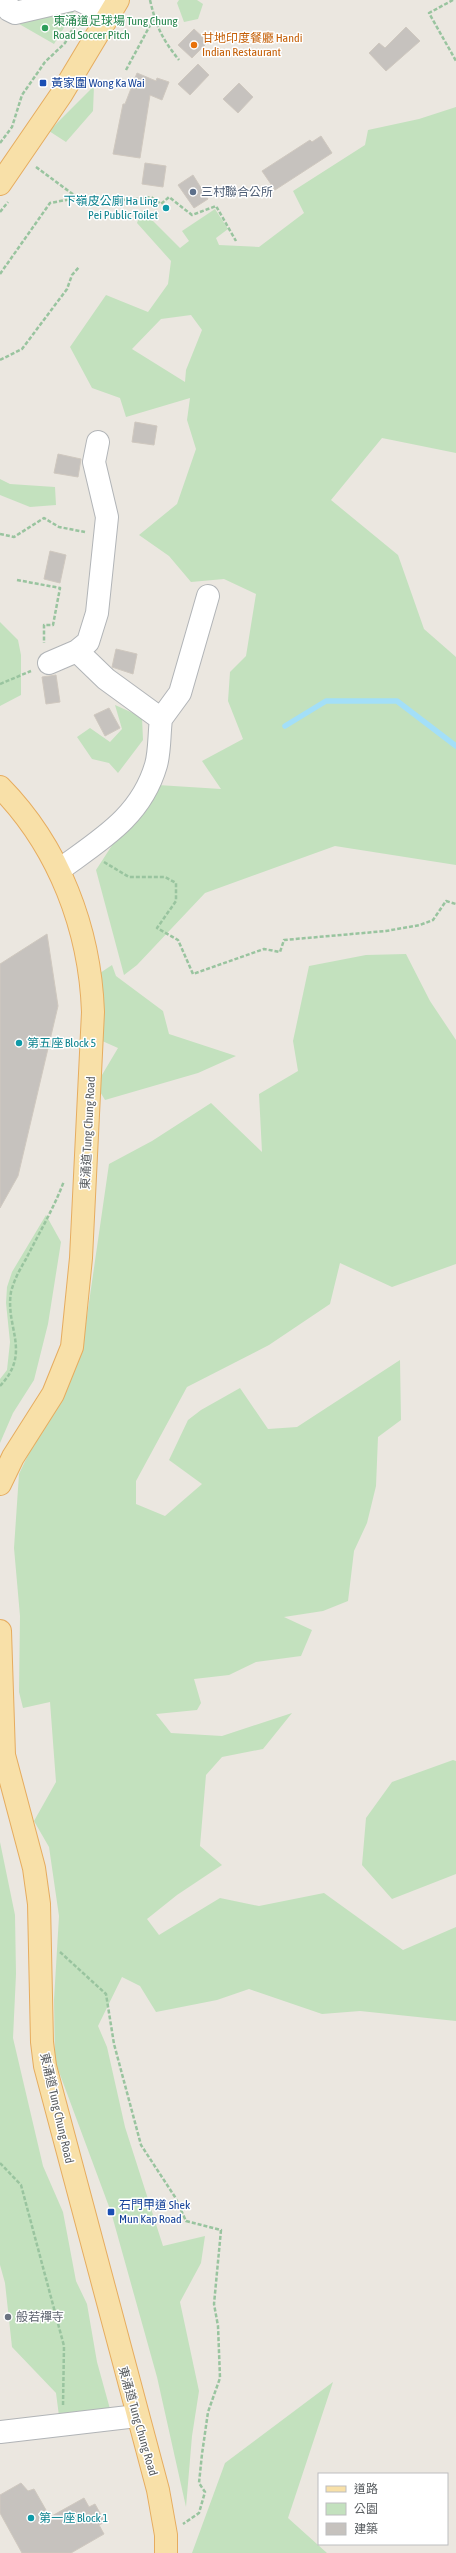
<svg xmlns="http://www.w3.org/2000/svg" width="456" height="2553" font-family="'Asap Condensed','Noto Sans TC',sans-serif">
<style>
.green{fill:#c3e1be;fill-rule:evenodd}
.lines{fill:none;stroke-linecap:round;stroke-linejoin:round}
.stream{stroke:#a3dff8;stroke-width:5.5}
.building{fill:#c6c2be;stroke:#cfc8bf}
.minor-casing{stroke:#b1b4b7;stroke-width:24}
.major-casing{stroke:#e6ac5f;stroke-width:24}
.path{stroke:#99c49f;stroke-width:2.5;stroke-dasharray:4 2;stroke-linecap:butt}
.minor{stroke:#fff;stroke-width:22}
.major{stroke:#f8e0a8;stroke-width:22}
.leisure-dot{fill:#2e9e5b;stroke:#fff;stroke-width:1.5}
.food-dot{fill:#e8710a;stroke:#fff;stroke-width:1.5}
.transit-dot{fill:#1a4fb4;stroke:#fff;stroke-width:1.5}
.service-dot{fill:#5c6f8a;stroke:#fff;stroke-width:1.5}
.culture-dot{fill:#0f9aa8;stroke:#fff;stroke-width:1.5}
.worship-dot{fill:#6b7280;stroke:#fff;stroke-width:1.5}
.labels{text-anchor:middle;stroke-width:3;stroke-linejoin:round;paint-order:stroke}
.leisure-label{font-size:12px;fill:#27864d;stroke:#fff;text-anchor:start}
.food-label{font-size:12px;fill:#c56008;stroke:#fff;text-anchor:start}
.transit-label{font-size:12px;fill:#164399;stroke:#fff;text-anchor:start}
.service-label{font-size:12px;fill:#4e5e75;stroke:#fff;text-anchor:start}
.culture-label{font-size:12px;fill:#0d838f;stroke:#fff;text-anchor:start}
.street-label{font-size:12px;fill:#595d60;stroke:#fff}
.worship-label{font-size:12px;fill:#5b616d;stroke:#fff;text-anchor:start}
</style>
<rect width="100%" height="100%" fill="#ebe7e0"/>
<path class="green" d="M 0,0 L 81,0 L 54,44 L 0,13 Z
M 179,0 L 197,0 L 203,4 L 198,19 L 184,22 L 177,3 Z
M 94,86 L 93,111 L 66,142 L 49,131 Z
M 456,107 L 456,453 L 382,438 L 331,500 L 398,555 L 424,629 L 456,657 L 456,865 L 335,846 L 205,893 L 137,965 L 124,975 L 96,870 L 122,830 L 142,784 L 221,789 L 202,761 L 243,739 L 228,701 L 230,672 L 246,656 L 256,594 L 224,579 L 191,582 L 169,556 L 139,535 L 177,504 L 196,449 L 187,420 L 190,398 L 126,417 L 120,398 L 92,388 L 70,347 L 106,295 L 148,312 L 168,284 L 171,261 L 137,223 L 142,210 L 180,248 L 189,241 L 182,231 L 215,209 L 228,229 L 216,238 L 219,245 L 259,247 L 304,213 L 293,191 L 365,145 L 368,130 L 419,119 ZM 191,315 L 202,330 L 186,370 L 185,382 L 132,349 L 161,319 Z
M 0,479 L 10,484 L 55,487 L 56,505 L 30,507 L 0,495 Z
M 0,622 L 18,640 L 21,655 L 21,695 L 0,706 Z
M 115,705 L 142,717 L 143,740 L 118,773 L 109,763 L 92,759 L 77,737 L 90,728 L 110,742 L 122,729 Z
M 406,954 L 430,1001 L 456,1040 L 456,1264 L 392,1287 L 340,1263 L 330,1304 L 269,1345 L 187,1387 L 136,1481 L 136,1504 L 165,1516 L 202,1484 L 169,1460 L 188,1420 L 201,1410 L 240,1388 L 268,1429 L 297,1427 L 400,1360 L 401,1420 L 378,1437 L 376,1486 L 367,1523 L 354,1551 L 348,1601 L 323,1611 L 284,1617 L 312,1630 L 301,1656 L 256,1662 L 229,1675 L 194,1679 L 201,1703 L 197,1710 L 156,1714 L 171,1733 L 222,1736 L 292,1713 L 263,1749 L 222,1757 L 206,1775 L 200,1846 L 222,1865 L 177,1895 L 147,1919 L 159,1935 L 220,1898 L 259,1906 L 324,1893 L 403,1950 L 456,1927 L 456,2021 L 360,2011 L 322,2014 L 249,1989 L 217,2000 L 156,2012 L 140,1986 L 122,1977 L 98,2026 L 107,2047 L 125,2127 L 163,2246 L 205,2236 L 201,2263 L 180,2302 L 199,2391 L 192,2436 L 186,2507 L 157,2377 L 111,2212 L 55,2061 L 54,2000 L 59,1916 L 49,1847 L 34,1821 L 56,1782 L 50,1702 L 23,1708 L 19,1692 L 20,1616 L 14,1548 L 19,1474 L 84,1337 L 109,1164 L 152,1141 L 211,1103 L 262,1152 L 259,1094 L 298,1071 L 293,1041 L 309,966 L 366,955 Z
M 112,965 L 116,976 L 163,1011 L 169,1034 L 236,1056 L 198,1073 L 105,1100 L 96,1085 L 118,1048 L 100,1040 L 100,973 Z
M 46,1215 L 61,1242 L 48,1324 L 34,1380 L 13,1413 L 0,1443 L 0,1379 L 7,1370 L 10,1342 L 6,1303 L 7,1287 L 12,1272 Z
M 453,1760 L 456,1761 L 456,1874 L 392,1899 L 362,1865 L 366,1818 L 392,1782 Z
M 0,1842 L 15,1915 L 16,1974 L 13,2038 L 43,2166 L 63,2212 L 76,2281 L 87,2304 L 97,2362 L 110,2409 L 59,2416 L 56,2393 L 12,2347 L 5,2283 L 0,2265 Z
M 333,2382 L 288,2518 L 327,2553 L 192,2553 L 225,2463 Z"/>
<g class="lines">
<path class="stream" d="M 285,726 L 326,701 L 397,701 L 456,746"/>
</g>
<path class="building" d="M 406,27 L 420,41 L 386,71 L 369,53 L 379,43 L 385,48 Z
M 194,29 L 208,42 L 192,58 L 178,45 Z
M 198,64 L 209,75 L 190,95 L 178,84 Z
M 137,73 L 156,81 L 157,78 L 169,82 L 162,100 L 150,95 L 140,158 L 113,154 L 123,104 L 125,104 Z
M 239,83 L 253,97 L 238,113 L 223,99 Z
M 321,136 L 332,153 L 275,190 L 262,171 L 310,140 L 312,142 Z
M 145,163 L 166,166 L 163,187 L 142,184 Z
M 193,175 L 208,199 L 194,208 L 178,185 Z
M 135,422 L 157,426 L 154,445 L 132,442 Z
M 58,454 L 81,459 L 78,477 L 54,473 Z
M 50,551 L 66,555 L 60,583 L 44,579 Z
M 116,649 L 137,654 L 133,674 L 112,667 Z
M 56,675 L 60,702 L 46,704 L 42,677 Z
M 109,708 L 120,728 L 105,736 L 94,715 Z
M 47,934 L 58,1006 L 18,1176 L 0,1208 L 0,964 Z
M 21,2483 L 28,2491 L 34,2489 L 50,2517 L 84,2498 L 89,2507 L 95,2504 L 105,2522 L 99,2525 L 104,2534 L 71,2553 L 22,2553 L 0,2513 L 0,2495 Z"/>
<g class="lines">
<g class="minor-casing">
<path id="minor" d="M 6,0 L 9,10 L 15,13 L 71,0
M 79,0 L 109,14
M 49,663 L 77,651 L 88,642 L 97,613 L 107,517 L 94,462 L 98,442
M 161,719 L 180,693 L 208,596
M 59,870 C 100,840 141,817 156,765 C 160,751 159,734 161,719 L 106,679 L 77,651
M 0,2432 L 137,2416"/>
</g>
<g class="major-casing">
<path id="major" d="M 0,184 L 61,95 L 118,0
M 0,787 C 59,847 90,929 93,1012 L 81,1258 L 72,1347 L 53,1394 L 13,1457 L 0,1484
M 0,1631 L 4,1755 L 34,1868 L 39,1904 L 42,2042 L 45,2066 L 158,2490 L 166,2535 L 166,2553"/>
</g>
<path class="path" d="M 150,0 C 156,26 162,39 179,60
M 453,0 L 429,13 L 456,61
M 126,70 L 154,18
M 0,143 L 12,127 L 22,95 L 45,62 L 65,43 L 77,21
M 36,167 L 78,198 L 129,200 L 151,197 L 161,204 L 169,197 L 192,215 L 216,206 L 236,241
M 0,212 L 8,202
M 0,274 L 50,203 L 77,198
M 0,360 L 22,349 L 67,289 L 72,275 L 79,267
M 0,534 L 14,537 L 44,518 L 59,527 L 85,532
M 17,580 L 60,588 L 53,625 L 44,625 L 44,643
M 0,684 L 31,671
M 104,862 L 129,877 L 165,877 L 176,883 L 176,901 L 157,928 L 178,940 L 193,974 L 264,949 L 280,952 L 284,940 L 386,931 L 420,925 L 433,920 L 446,901 L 456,904
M 0,1386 C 32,1352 5,1328 11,1292 C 14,1280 20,1269 26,1259 C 39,1233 54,1208 64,1181
M 60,1952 L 106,1994 L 114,2044 L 141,2145 L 175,2197 L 186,2221 L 221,2230 L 214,2304 L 218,2326 L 220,2378 L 208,2412 L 202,2454 L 199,2483 L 205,2492 L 199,2513 L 183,2524
M 0,2163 L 21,2185 L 64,2346 L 63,2406"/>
<use href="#minor" class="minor"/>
<use href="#major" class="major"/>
</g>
<circle class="leisure-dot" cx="45" cy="28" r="4"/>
<circle class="food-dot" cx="194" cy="45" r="4"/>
<g class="transit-dot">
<rect x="39" y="79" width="8" height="8" rx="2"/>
<rect x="107" y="2208" width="8" height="8" rx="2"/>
</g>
<circle class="service-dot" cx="193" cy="192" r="4"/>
<g class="culture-dot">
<circle cx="166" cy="208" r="4"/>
<circle cx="19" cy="1043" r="4"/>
<circle cx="31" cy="2518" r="4"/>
</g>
<circle class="worship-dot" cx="8" cy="2317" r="4"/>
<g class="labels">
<g class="leisure-label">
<text x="53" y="25">東涌道足球場 Tung Chung<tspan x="53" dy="14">Road Soccer Pitch</tspan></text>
</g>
<g class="food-label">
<text x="202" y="42">甘地印度餐廳 Handi<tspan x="202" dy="14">Indian Restaurant</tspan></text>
</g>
<g class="transit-label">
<text x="51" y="87">黃家圍 Wong Ka Wai</text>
<text x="119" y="2209">石門甲道 Shek<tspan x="119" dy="14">Mun Kap Road</tspan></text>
</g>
<g class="service-label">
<text x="201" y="196">三村聯合公所</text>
</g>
<g class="culture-label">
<text x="158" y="205" text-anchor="end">下嶺皮公廁 Ha Ling<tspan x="158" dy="14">Pei Public Toilet</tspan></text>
<text x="27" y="1047">第五座 Block 5</text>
<text x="39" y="2522">第一座 Block 1</text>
</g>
<g class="street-label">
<text transform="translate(88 1133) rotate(-87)" y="4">東涌道 Tung Chung Road</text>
<text transform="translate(57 2108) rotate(77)" y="4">東涌道 Tung Chung Road</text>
<text transform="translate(138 2421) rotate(74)" y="4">東涌道 Tung Chung Road</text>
</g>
<g class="worship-label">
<text x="16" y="2321">般若禪寺</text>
</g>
</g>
<rect x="318" y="2473" width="130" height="72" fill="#ffffff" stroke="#bdbebf"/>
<rect x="326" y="2486" width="20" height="6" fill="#f8e0a8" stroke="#bdbebf"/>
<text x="354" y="2493" font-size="12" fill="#595d60">道路</text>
<rect x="326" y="2503" width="20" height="12" fill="#c3e1be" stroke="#bdbebf"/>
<text x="354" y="2513" font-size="12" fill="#595d60">公園</text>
<rect x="326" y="2523" width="20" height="12" fill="#c6c2be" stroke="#bdbebf"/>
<text x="354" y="2533" font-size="12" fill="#595d60">建築</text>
</svg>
